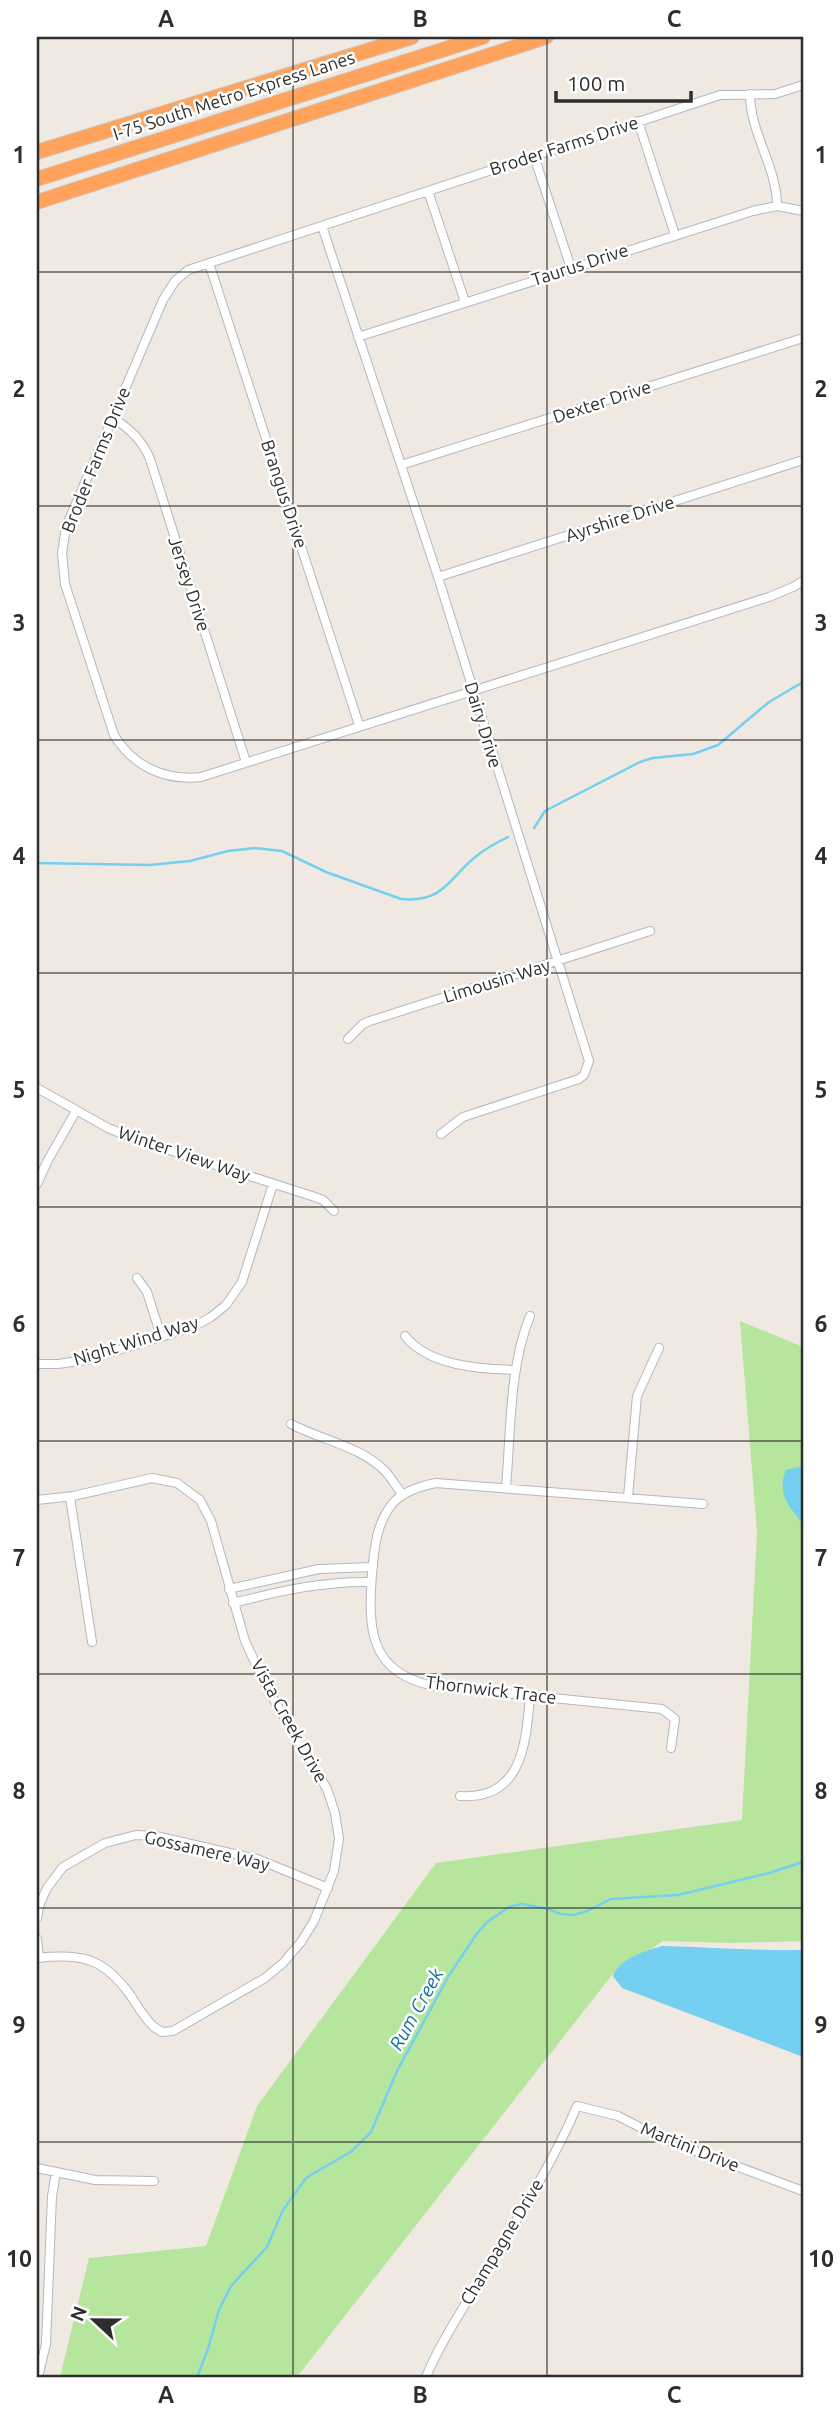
<svg xmlns="http://www.w3.org/2000/svg" width="840" height="2414" font-family="Ubuntu,sans-serif">
<style>
.green{fill:#b6e59e}
.water{fill:#75cff0}
.lines{fill:none;stroke-linecap:round;stroke-linejoin:round}
.stream{stroke:#75cff0;stroke-width:2.5}
.minor-casing{stroke:#b4b7c1;stroke-width:10}
.motorway-casing{stroke:#c9c9c9;stroke-width:16}
.minor{stroke:#fff;stroke-width:8}
.motorway{stroke:#ffa35c;stroke-width:14}
.grid{fill:none;stroke:#2e2e2e;stroke-width:2;stroke-opacity:0.55}
.labels{text-anchor:middle;stroke-width:5;stroke-linejoin:round;paint-order:stroke}
.street-label{font-size:18px;fill:#2e2e2e;stroke:#fff}
.water-label{font-size:19px;font-style:italic;fill:#0d6fa3;stroke:#fff}
.neatline{fill:none;stroke:#2e2e2e;stroke-width:2.5}
.grid-label{font-size:23px;text-anchor:middle;font-weight:bold;fill:#2e2e2e}
</style>
<rect width="100%" height="100%" fill="#efe9e1"/>
<path class="green" d="M 740,1321 L 803,1347 L 803,1941 L 731,1943 L 663,1941 L 612,1975 L 297,2377 L 60,2377 L 89,2258 L 206,2246 L 257,2106 L 436,1863 L 742,1820 L 757,1532 Z"/>
<path class="water" d="M 803,1466 L 803,1524 C 789,1506 776,1494 786,1470 Z
M 662,1946 C 709,1947 756,1951 803,1950 L 803,2057 L 622,1988 L 613,1976 C 620,1958 645,1951 662,1946 Z"/>
<g class="lines">
<path class="stream" d="M 534,828 L 545,811 L 640,762 L 653,758 L 693,754 L 718,745 L 769,702 L 803,682
M 37,863 L 150,865 L 190,861 L 228,851 L 255,848 L 282,851 L 326,872 L 401,899 C 446,903 449,876 479,854 C 488,847 498,842 508,837
M 197,2377 L 208,2349 L 219,2310 L 231,2286 L 267,2247 L 283,2210 L 306,2178 L 352,2151 L 371,2132 L 397,2071 L 448,1977 L 478,1932 L 487,1922 L 509,1907 L 522,1904 L 548,1909 L 561,1914 L 574,1915 L 587,1911 L 611,1899 L 678,1895 L 769,1873 L 803,1862"/>
<g class="minor-casing">
<path id="minor" d="M 803,85 L 775,94 L 720,95 L 188,270 L 175,281 L 163,300 L 66,527 L 62,553 L 65,584 L 114,735 C 133,766 164,781 201,777 L 769,597 L 793,587 L 803,581
M 750,94 C 750,133 777,167 777,206
M 638,121 L 675,235
M 534,156 L 571,268
M 428,191 L 465,302
M 322,226 L 438,577 L 589,1061 L 584,1075 L 579,1079 L 463,1117 L 441,1134
M 209,263 L 359,725
M 358,337 L 753,211 L 777,206 L 803,211
M 113,418 C 130,429 142,440 150,459 L 246,762
M 401,465 L 803,338
M 438,577 L 803,460
M 348,1039 L 363,1024 L 370,1021 L 650,931
M 37,1088 L 108,1128 L 135,1139 L 315,1197 L 323,1200 L 334,1211
M 37,1184 L 48,1160 L 76,1111
M 137,1278 L 147,1292 L 161,1336
M 405,1336 C 429,1366 479,1369 515,1370
M 37,1364 L 58,1364 L 86,1360 L 193,1327 L 211,1317 L 226,1305 L 242,1282 L 273,1184
M 291,1424 C 321,1440 361,1446 386,1472 C 392,1479 397,1488 403,1495
M 506,1487 C 511,1431 509,1368 530,1316
M 70,1497 L 92,1642
M 628,1497 L 637,1396 L 659,1348
M 37,1500 L 73,1496 L 152,1478 L 177,1483 L 200,1500 L 211,1521 L 245,1641 L 268,1690 L 327,1789 L 335,1813 L 339,1839 L 334,1871 L 314,1921 L 301,1942 L 283,1963 L 265,1978 L 173,2031 L 162,2032 L 154,2027 C 145,2019 138,2007 131,1996 C 104,1958 82,1953 37,1958
M 229,1589 L 319,1569 L 373,1567
M 233,1603 C 280,1591 323,1581 371,1582
M 671,1748 L 675,1719 L 662,1709 L 434,1686 C 369,1673 368,1629 372,1574 C 374,1550 376,1523 393,1503 C 404,1491 420,1486 436,1483 L 703,1504
M 460,1796 C 523,1800 526,1742 530,1696
M 37,1918 L 39,1906 L 47,1888 L 63,1867 L 105,1843 L 136,1835 L 156,1836 L 257,1859 L 328,1888
M 37,1939 L 39,1957
M 37,2168 L 95,2180 L 154,2181
M 38,2377 L 46,2344 L 52,2196 L 56,2172
M 426,2377 C 439,2345 458,2317 475,2288 C 511,2228 550,2170 577,2106 L 618,2116 L 661,2138 L 803,2191"/>
</g>
<g class="motorway-casing">
<path id="motorway" d="M 37,152 L 412,37
M 37,179 L 483,37
M 37,202 L 546,37"/>
</g>
<use href="#minor" class="minor"/>
<use href="#motorway" class="motorway"/>
</g>
<path class="grid" d="M 293,37 L 293,2377M 547,37 L 547,2377M 37,272 L 803,272M 37,506 L 803,506M 37,740 L 803,740M 37,973 L 803,973M 37,1207 L 803,1207M 37,1441 L 803,1441M 37,1674 L 803,1674M 37,1908 L 803,1908M 37,2142 L 803,2142"/>
<g class="labels">
<g class="street-label">
<text transform="translate(234 96) rotate(-18)" y="6">I-75 South Metro Express Lanes</text>
<text transform="translate(564 146) rotate(-18)" y="6">Broder Farms Drive</text>
<text transform="translate(580 265) rotate(-18)" y="6">Taurus Drive</text>
<text transform="translate(602 402) rotate(-18)" y="6">Dexter Drive</text>
<text transform="translate(96 460) rotate(-68)" y="6">Broder Farms Drive</text>
<text transform="translate(284 494) rotate(72)" y="6">Brangus Drive</text>
<text transform="translate(620 519) rotate(-18)" y="6">Ayrshire Drive</text>
<text transform="translate(189 584) rotate(72)" y="6">Jersey Drive</text>
<text transform="translate(483 725) rotate(73)" y="6">Dairy Drive</text>
<text transform="translate(497 981) rotate(-17)" y="6">Limousin Way</text>
<text transform="translate(184 1154) rotate(19)" y="6">Winter View Way</text>
<text transform="translate(136 1341) rotate(-17)" y="6">Night Wind Way</text>
<text transform="translate(491 1690) rotate(7)" y="6">Thornwick Trace</text>
<text transform="translate(289 1721) rotate(61)" y="6">Vista Creek Drive</text>
<text transform="translate(207 1851) rotate(13)" y="6">Gossamere Way</text>
<text transform="translate(690 2147) rotate(22)" y="6">Martini Drive</text>
<text transform="translate(502 2242) rotate(-59)" y="6">Champagne Drive</text>
</g>
<g class="water-label">
<text transform="translate(416 2009) rotate(-61)" y="7">Rum Creek</text>
</g>
</g>
<rect width="840" height="2414" fill="none" stroke="#ffffff" stroke-width="77"/>
<g transform="translate(94 2320) rotate(292)" stroke="#ffffff" stroke-width="5" paint-order="stroke">
<path d="M0-5L12 26L0 18L-12 26Z" fill="#2e2e2e"/>
<text y="-10" font-size="19" font-weight="bold" text-anchor="middle" fill="#2e2e2e">N</text>
</g>
<path d="M556 91v10h135v-10" fill="none" stroke="#2e2e2e" stroke-width="3.5"/>
<text x="567" y="91" font-size="21" fill="#2e2e2e" stroke="#ffffff" stroke-width="5" paint-order="stroke">100 m</text>
<rect x="38" y="38" width="764" height="2338" class="neatline"/>
<g class="grid-label">
<text x="166" y="27">A</text>
<text x="420" y="27">B</text>
<text x="674" y="27">C</text>
<text x="19" y="163">1</text>
<text x="821" y="163">1</text>
<text x="19" y="397">2</text>
<text x="821" y="397">2</text>
<text x="19" y="631">3</text>
<text x="821" y="631">3</text>
<text x="19" y="864">4</text>
<text x="821" y="864">4</text>
<text x="19" y="1098">5</text>
<text x="821" y="1098">5</text>
<text x="19" y="1332">6</text>
<text x="821" y="1332">6</text>
<text x="19" y="1566">7</text>
<text x="821" y="1566">7</text>
<text x="19" y="1799">8</text>
<text x="821" y="1799">8</text>
<text x="19" y="2033">9</text>
<text x="821" y="2033">9</text>
<text x="19" y="2267">10</text>
<text x="821" y="2267">10</text>
<text x="166" y="2403">A</text>
<text x="420" y="2403">B</text>
<text x="674" y="2403">C</text>
</g>
</svg>
